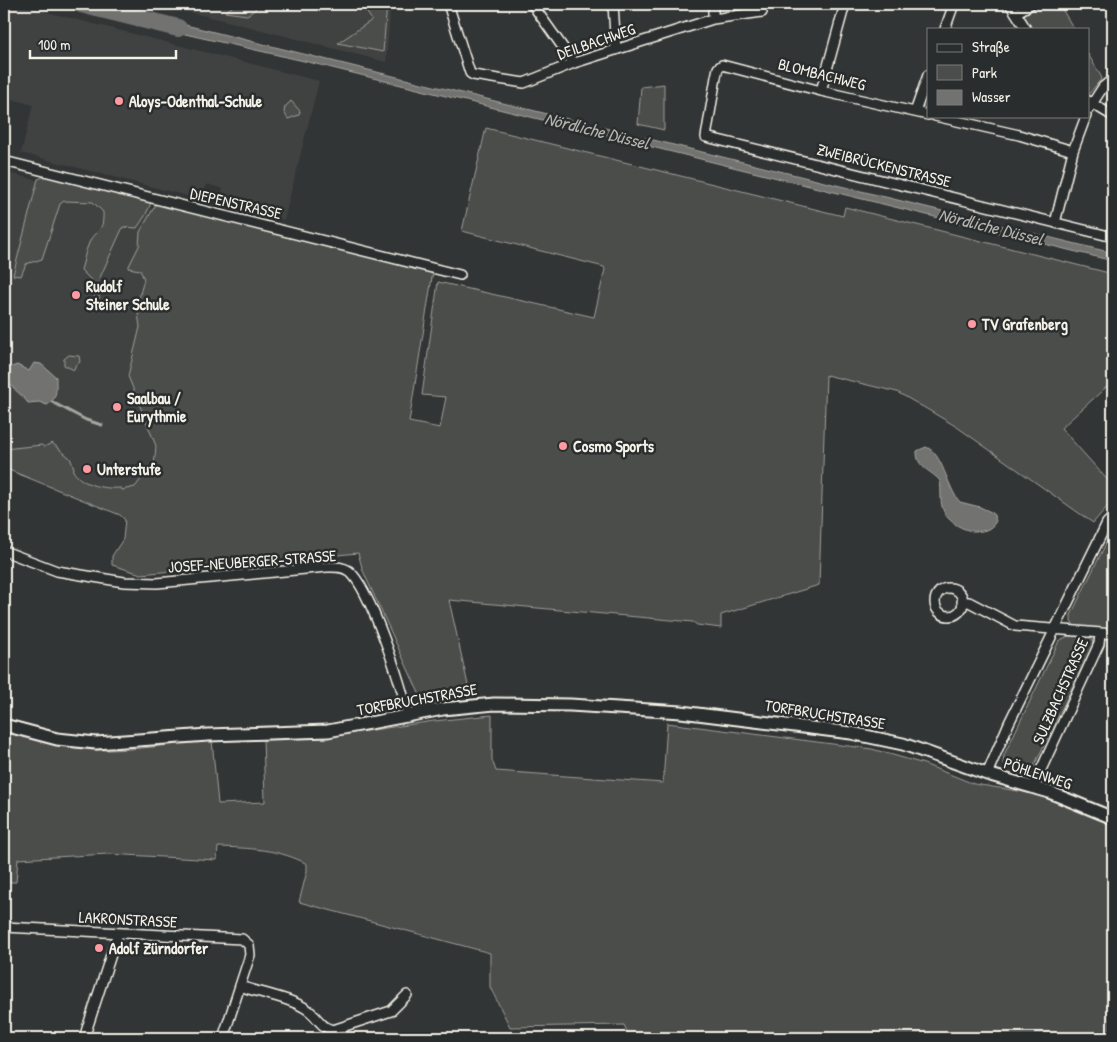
<svg xmlns="http://www.w3.org/2000/svg" width="1117" height="1042" font-family="'Patrick Hand',sans-serif">
<style>
.built{fill:#404242}
.green{fill:#4b4d4c;stroke:#a09f9a}
.water{fill:#727370;stroke:#a6a5a0}
.lines{fill:none;stroke-linecap:round;stroke-linejoin:round}
.stream{stroke:#a6a5a0;stroke-width:3}
.river{stroke:#727370;stroke-width:18}
.minor-casing{stroke:#f4f1e8;stroke-width:12}
.secondary-casing{stroke:#f4f1e8;stroke-width:15}
.minor{stroke:#2a2d2e;stroke-width:9}
.secondary{stroke:#2a2d2e;stroke-width:11}
.poi-dot{fill:#ff9aa2;stroke:#2a2d2e;stroke-width:2}
.labels{text-anchor:middle;stroke-width:5;stroke-linejoin:round;paint-order:stroke}
.street-label{font-size:16px;fill:#f4f1e8;stroke:#2a2d2e}
.poi-label{font-size:16px;font-weight:bold;fill:#f4f1e8;stroke:#2a2d2e;text-anchor:start}
.water-label{font-size:18px;font-style:italic;fill:#b3b2ac;stroke:#2a2d2e}
</style>
<rect width="100%" height="100%" fill="#323535"/>
<filter id="ink" filterUnits="userSpaceOnUse"><feTurbulence type="fractalNoise" baseFrequency=".02" numOctaves="2"/><feDisplacementMap in="SourceGraphic" scale="10" xChannelSelector="R" yChannelSelector="G"/><feConvolveMatrix kernelMatrix="1 2 1 2 8 2 1 2 1" color-interpolation-filters="sRGB"/></filter>
<g filter="url(#ink)">
<path class="built" d="M 4,4 L 15,4 L 319,81 L 284,220 L 225,206 L 220,199 L 223,189 L 207,184 L 205,189 L 201,191 L 199,199 L 21,153 L 33,105 L 4,97 Z
M 154,4 L 391,4 L 386,62 L 223,20 Z
M 4,172 L 169,213 L 166,465 L 123,513 L 4,465 Z"/>
<path class="green" d="M 232,4 L 252,4 L 256,9 L 247,15 L 225,12 L 233,6 Z
M 365,4 L 387,4 L 383,52 L 338,43 L 372,20 L 363,7 Z
M 1039,4 L 1059,4 L 1074,29 L 1032,29 L 1024,15 Z
M 1088,54 L 1102,78 L 1088,95 Z
M 664,84 L 664,130 L 638,124 L 641,87 Z
M 291,101 L 300,111 L 299,115 L 288,119 L 284,112 L 285,107 Z
M 486,128 L 843,216 L 845,207 L 1113,274 L 1113,381 L 1061,428 L 1113,486 L 1113,500 L 1093,523 L 957,427 L 925,408 L 897,392 L 826,375 L 819,585 L 721,615 L 721,628 L 697,625 L 693,622 L 449,600 L 470,694 L 423,702 L 363,571 L 358,553 L 141,574 L 112,565 L 112,556 L 123,539 L 125,520 L 120,515 L 4,468 L 4,449 L 42,445 L 44,447 L 52,443 L 70,458 L 74,468 L 73,471 C 83,486 104,489 121,488 L 122,490 L 135,487 L 145,474 L 140,467 L 154,466 L 156,446 L 128,376 L 140,327 L 137,306 L 144,279 L 140,270 L 128,268 L 139,246 L 140,232 L 156,204 L 433,271 L 409,422 L 440,428 L 446,397 L 422,395 L 438,282 L 594,317 L 605,269 L 604,267 L 462,231 Z
M 46,176 L 151,203 L 145,216 L 137,228 L 123,227 L 97,284 L 100,302 L 95,299 L 91,280 L 81,270 C 84,261 85,251 89,243 C 95,228 104,235 103,212 L 93,202 L 64,201 L 60,204 L 42,259 L 26,264 L 21,276 L 13,275 L 38,179 Z
M 69,355 L 79,356 L 80,362 L 75,366 L 74,370 L 64,365 L 64,359 Z
M 1113,529 L 1113,631 L 1076,627 L 1071,622 L 1071,615 Z
M 1068,636 L 1088,636 L 1092,639 L 1093,645 L 1031,772 L 1003,763 L 1004,755 L 1059,641 Z
M 492,715 L 492,760 L 496,771 L 663,783 L 667,723 L 872,749 L 924,764 L 974,784 L 1037,794 L 1113,821 L 1113,1038 L 630,1038 L 624,1025 L 510,1027 L 490,987 L 490,953 L 299,902 L 307,871 L 307,864 C 280,849 248,848 218,847 L 217,860 L 108,854 L 18,859 L 16,882 L 4,882 L 4,731 C 33,738 63,748 94,750 C 133,751 173,744 212,740 L 218,804 L 265,802 L 263,738 L 332,736 L 434,721 Z"/>
<path class="water" d="M 68,4 L 97,4 L 152,18 L 150,25 Z
M 157,18 L 1113,253 L 1113,261 L 304,61 L 154,27 Z
M 34,363 L 41,364 L 56,377 C 56,389 58,399 47,405 L 39,402 L 28,403 C 20,392 9,388 6,374 L 9,368 L 17,365 L 29,371 Z
M 926,447 C 943,453 947,488 960,502 L 980,507 L 993,513 L 996,521 C 986,541 952,529 944,512 C 939,502 942,491 940,481 C 931,470 916,468 917,451 Z"/>
<g class="lines">
<path class="stream" d="M 52,402 L 86,420 L 102,425"/>
<path class="river" d="M 81,4 L 178,28"/>
<g class="minor-casing">
<path id="minor" d="M 448,4 L 470,73 L 473,75 L 524,83 L 574,63 L 713,19 L 762,12 L 763,4
M 532,4 L 574,63
M 613,4 L 616,50
M 1010,4 L 1026,29
M 1016,13 L 1031,4
M 713,19 L 713,4
M 945,29 L 954,4
M 821,91 L 845,4
M 1088,101 L 1113,116
M 1088,110 L 1103,87 L 1113,79
M 915,112 L 928,75
M 928,115 L 821,91 L 722,65 L 718,68 L 716,77 L 706,137 L 1113,237
M 935,116 L 1019,135 L 1073,151
M 4,161 L 460,275
M 1055,223 L 1073,151 L 1086,116
M 4,551 L 57,571 L 124,582 L 157,583 L 327,567 C 335,567 342,566 349,571 C 370,588 403,688 408,717
M935 602a14 14 0 1 1 28 0a14 14 0 1 1-28 0Z
M 962,602 L 969,602 L 1015,626 L 1113,634
M 987,774 L 1009,723 L 1107,523 L 1113,517
M 1033,787 L 1099,644 L 1100,634
M 4,927 L 242,939 L 249,945 L 250,955 L 223,1038
M 240,986 C 259,993 292,998 308,1010 C 317,1016 321,1028 333,1030 L 391,1011 L 407,995
M 84,1038 L 118,933"/>
</g>
<g class="secondary-casing">
<path id="secondary" d="M 4,725 L 57,739 L 96,743 L 208,735 L 328,731 L 443,709 L 494,704 L 570,705 L 681,712 L 851,733 L 903,744 L 987,774 L 1049,792 L 1113,818"/>
</g>
<use href="#minor" class="minor"/>
<use href="#secondary" class="secondary"/>
</g>
</g>
<g class="poi-dot">
<circle cx="119" cy="101" r="5"/>
<circle cx="76" cy="295" r="5"/>
<circle cx="972" cy="324" r="5"/>
<circle cx="117" cy="407" r="5"/>
<circle cx="563" cy="446" r="5"/>
<circle cx="87" cy="469" r="5"/>
<circle cx="99" cy="948" r="5"/>
</g>
<g class="labels">
<g class="street-label">
<text transform="translate(596 41) rotate(-19)" y="6">DEILBACHWEG</text>
<text transform="translate(822 74) rotate(14)" y="6">BLOMBACHWEG</text>
<text transform="translate(884 165) rotate(14)" y="6">ZWEIBRÜCKENSTRASSE</text>
<text transform="translate(236 203) rotate(13)" y="6">DIEPENSTRASSE</text>
<text transform="translate(252 561) rotate(-4)" y="6">JOSEF-NEUBERGER-STRASSE</text>
<text transform="translate(1060 691) rotate(-66)" y="6">SULZBACHSTRASSE</text>
<text transform="translate(417 699) rotate(-10)" y="6">TORFBRUCHSTRASSE</text>
<text transform="translate(825 714) rotate(9)" y="6">TORFBRUCHSTRASSE</text>
<text transform="translate(1038 773) rotate(18)" y="6">PÖHLENWEG</text>
<text transform="translate(128 919) rotate(3)" y="6">LAKRONSTRASSE</text>
</g>
<g class="poi-label">
<text x="129" y="107">Aloys-Odenthal-Schule</text>
<text x="86" y="292">Rudolf<tspan x="86" dy="18">Steiner Schule</tspan></text>
<text x="982" y="330">TV Grafenberg</text>
<text x="127" y="404">Saalbau /<tspan x="127" dy="18">Eurythmie</tspan></text>
<text x="573" y="452">Cosmo Sports</text>
<text x="97" y="475">Unterstufe</text>
<text x="109" y="954">Adolf Zürndorfer</text>
</g>
<g class="water-label">
<text transform="translate(597 131) rotate(14)" y="6">Nördliche Düssel</text>
<text transform="translate(991 227) rotate(14)" y="6">Nördliche Düssel</text>
</g>
</g>
<rect width="1117" height="1042" fill="none" stroke="#2a2d2e" stroke-width="20"/>
<rect x="10" y="10" width="1097" height="1022" fill="none" stroke="#f4f1e8" stroke-width="2" filter="url(#ink)"/>
<rect x="927" y="28" width="162" height="90" fill="#2a2d2e" stroke="#7b7b78"/>
<rect x="937" y="44" width="25" height="8" fill="#2a2d2e" stroke="#7b7b78"/>
<text x="972" y="52" font-size="15" fill="#f4f1e8">Straße</text>
<rect x="937" y="65" width="25" height="15" fill="#4b4d4c" stroke="#7b7b78"/>
<text x="972" y="78" font-size="15" fill="#f4f1e8">Park</text>
<rect x="937" y="90" width="25" height="15" fill="#727370" stroke="#7b7b78"/>
<text x="972" y="102" font-size="15" fill="#f4f1e8">Wasser</text>
<path d="M30 50v8h146v-8" fill="none" stroke="#f4f1e8" stroke-width="2.5"/>
<text x="38" y="50" font-size="15" fill="#f4f1e8" stroke="#2a2d2e" stroke-width="4" paint-order="stroke">100 m</text>
</svg>
